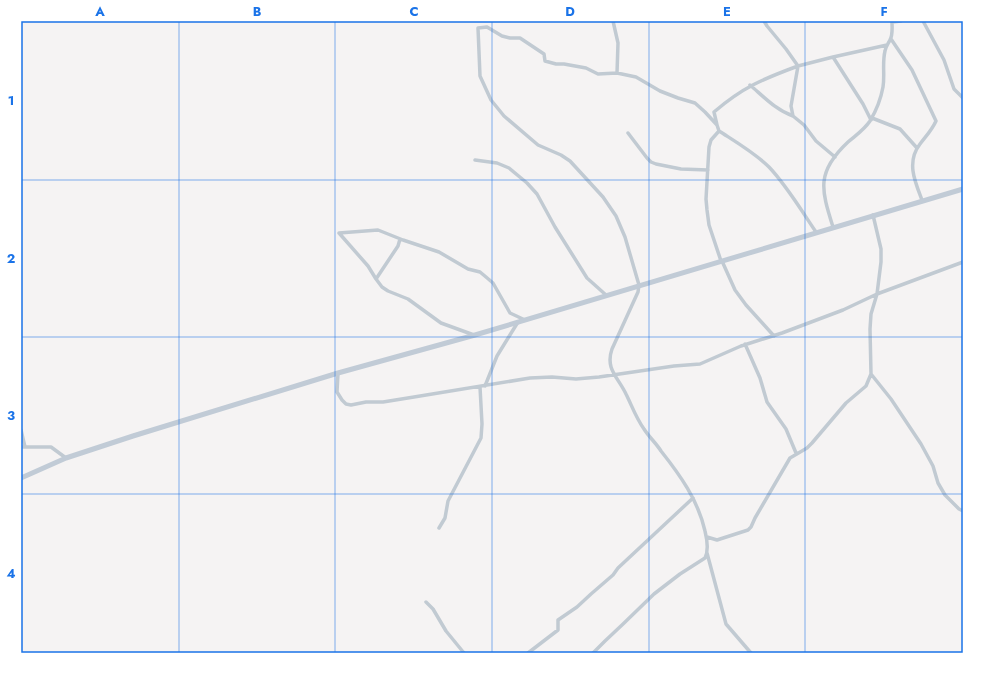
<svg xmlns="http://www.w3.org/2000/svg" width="984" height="674" font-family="Jost,sans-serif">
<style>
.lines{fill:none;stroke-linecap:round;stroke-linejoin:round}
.street{stroke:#c1cad2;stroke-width:3.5}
.secondary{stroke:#c1cbd6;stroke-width:5}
.grid{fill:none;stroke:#1a73e8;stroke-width:1;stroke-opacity:0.55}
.neatline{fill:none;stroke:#1a73e8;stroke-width:1.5}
.grid-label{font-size:13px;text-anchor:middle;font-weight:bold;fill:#1a73e8}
</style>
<rect width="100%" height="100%" fill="#f5f3f3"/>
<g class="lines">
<path class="street" d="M 613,21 L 618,43 L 617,73
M 892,21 L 892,22 L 901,21
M 923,21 L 944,60 L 954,89 L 963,98
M 891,39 L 912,70 L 936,121 C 932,130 926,136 920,144 C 906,162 915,182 922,200
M 833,57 L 798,66 L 791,106 L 793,116 L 804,125 L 816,141 L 835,157
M 750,85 C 764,97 776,110 793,116
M 872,118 L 900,129 L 917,148
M 871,120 L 863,104 L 833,57 L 887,45
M 717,125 L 719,131 C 736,142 755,153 769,167 C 787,186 801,210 816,232
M 719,131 L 711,140 L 709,147 L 706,199 L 707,210 L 709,225 L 721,261
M 628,133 L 647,158 L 651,162 L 656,164 L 681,169 L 708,170
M 475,160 L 497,163 L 509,168 L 527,183 L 537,194 L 555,227 L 587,278 L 606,295
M 873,215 L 881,249 L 881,262 L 877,294 L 963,262
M 833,227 C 821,189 816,172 848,142 C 856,135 864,130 870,121 C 876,111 881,98 883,87 C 885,75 882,63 885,51 C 886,46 888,44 890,40 C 893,35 892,27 892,22
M 339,233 L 378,230 L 403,240 L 439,252 L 468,269 L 480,272 L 486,277 L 493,283 L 510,313 L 525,320
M 339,233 L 368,266 L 376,279 L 382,287 L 388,291 L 408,299 L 441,323 L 474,335
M 722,261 L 735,290 L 746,305 L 774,336
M 376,279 L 398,246 L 400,239
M 877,294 L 871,314 L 870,329 L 871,374 L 891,399 L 921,444 L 933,466 L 938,483 L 945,495 L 959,509 L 963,511
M 745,344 L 760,378 L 767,402 L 786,429 L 796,453
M 338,373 L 337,392 L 342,400 L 346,404 L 351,405 L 366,402 L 383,402 L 414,397 L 530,378 L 552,377 L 576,379 L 599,377 L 674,366 L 700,364 L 741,346 L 782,333 L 843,310 L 877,294
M 485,386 L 497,356 L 518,322
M 21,430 L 25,447
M 21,447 L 51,447 L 66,458
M 439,528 L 445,518 L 448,501 L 481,438 L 482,424 L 480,387
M 707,537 L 717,540 L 748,530 L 751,527 L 755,518 L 790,458 L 807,448 L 812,443 L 846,403 L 866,386 L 871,374
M 707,553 L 726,624 L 751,653
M 426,602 L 433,609 L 446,631 L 464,653
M 528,653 L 558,630 L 558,620 L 577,607 L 591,594 L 613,575 L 618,568 L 693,498
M 593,653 L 605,641 L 622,625 L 654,594 L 680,574 L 705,558 C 709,550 707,539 705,531 C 698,500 680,475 661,451 C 656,443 649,437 644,429 C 636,418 632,406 626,394 C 618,377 605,369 612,349 L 638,292 L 639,285 L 625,237 L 616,216 L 603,197 L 570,161 L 561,155 L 538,145 L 504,116 L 491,100 L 480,76 L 478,28 L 487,27 L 502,36 L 510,38 L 520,38 L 544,54 L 545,61 L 556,64 L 564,64 L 586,68 L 598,74 L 617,73 L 636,77 L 660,91 L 678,98 L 695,103 L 705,112 L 717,125 L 714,112 C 743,87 763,79 798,66 L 786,49 L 767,26 L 764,21"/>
<path class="secondary" d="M 21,478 L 66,458 L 133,436 L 338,373 L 475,335 L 963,189"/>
</g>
<path class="grid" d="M 179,21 L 179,653M 335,21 L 335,653M 492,21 L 492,653M 649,21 L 649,653M 805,21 L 805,653M 21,180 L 963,180M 21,337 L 963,337M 21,494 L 963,494"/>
<rect width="984" height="674" fill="none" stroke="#ffffff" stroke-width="44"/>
<rect x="22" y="22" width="940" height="630" class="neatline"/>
<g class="grid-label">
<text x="100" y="16">A</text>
<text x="257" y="16">B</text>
<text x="414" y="16">C</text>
<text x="570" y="16">D</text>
<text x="727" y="16">E</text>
<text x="884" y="16">F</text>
<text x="11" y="105">1</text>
<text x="11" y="263">2</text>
<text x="11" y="420">3</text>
<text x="11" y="578">4</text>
</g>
</svg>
